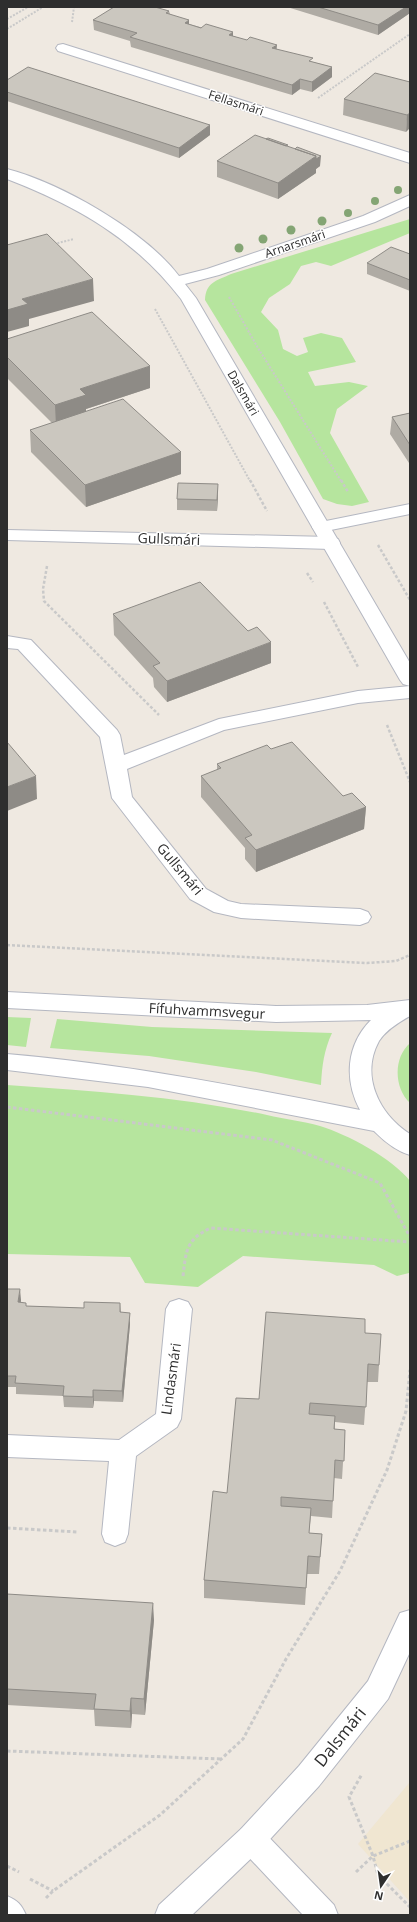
<svg xmlns="http://www.w3.org/2000/svg" width="417" height="1922" font-family="'Open Sans',sans-serif">
<style>
.education{fill:#f0e6d1}
.green{fill:#b6e59e}
.lines{fill:none;stroke-linecap:round;stroke-linejoin:round}
.street-casing{stroke:#b4b7c1;stroke-width:2}
.secondary-casing{stroke:#b4b7c1;stroke-width:2}
.path-far2{stroke:#c9c9c9;stroke-width:2;stroke-dasharray:2 1.5;stroke-linecap:butt}
.path-far1{stroke:#c9c9c9;stroke-width:2.5;stroke-dasharray:3 2;stroke-linecap:butt}
.path{stroke:#c9c9c9;stroke-width:3;stroke-dasharray:3.5 2.5;stroke-linecap:butt}
.street{fill:#fff;fill-rule:evenodd}
.secondary{fill:#fff;fill-rule:evenodd}
.tree{fill:#84a574}
.wall{fill:#afaba4}
.shaded-wall{fill:#8e8b86}
.building{fill:#cbc7bf;stroke:#8e8b86}
.labels{text-anchor:middle;stroke-width:3;stroke-linejoin:round;paint-order:stroke}
.far-street-label{font-size:12px;fill:#2e2e2e;stroke:#fff}
.street-label{font-size:14px;fill:#2e2e2e;stroke:#fff}
.near-street-label{font-size:17px;fill:#2e2e2e;stroke:#fff}
</style>
<rect width="100%" height="100%" fill="#efe9e1"/>
<path class="education" d="M 410,1782 L 410,1902 L 358,1844 Z"/>
<path class="green" d="M 410,219 L 410,233 L 331,266 L 316,262 L 301,266 L 290,284 L 269,298 L 261,312 L 278,330 L 283,349 L 297,356 L 308,352 L 303,338 L 321,333 L 342,338 L 356,362 L 308,372 L 315,386 L 349,382 L 368,386 L 337,409 L 330,433 L 369,502 L 352,506 L 337,504 L 323,499 L 280,422 L 205,300 C 206,282 216,281 231,274 Z
M 7,1017 L 31,1018 L 26,1047 L 7,1045 Z
M 57,1019 L 152,1027 L 332,1033 C 324,1050 322,1066 321,1085 L 256,1072 L 149,1056 L 50,1048 Z
M 410,1043 L 410,1103 C 394,1088 393,1058 410,1043 Z
M 7,1085 C 94,1091 181,1097 267,1115 C 284,1119 303,1121 320,1126 C 347,1134 393,1159 410,1181 L 409,1273 L 397,1276 L 374,1265 L 243,1256 L 198,1287 L 145,1283 L 130,1257 L 7,1254 Z"/>
<g class="lines">
<g class="street-casing">
<path id="street" d="M 63,44 L 410,153 L 410,163 L 58,51 L 56,48 L 58,45 Z
M 410,504 L 410,514 L 321,532 L 315,531 L 312,527 L 315,523 L 321,522 Z
M 7,530 L 331,537 L 338,539 L 340,543 L 338,547 L 331,549 L 7,540 Z
M 7,636 L 31,640 L 117,730 L 120,735 L 124,755 L 219,719 L 358,691 L 410,686 L 410,698 L 358,703 L 224,730 L 127,769 L 132,797 L 206,889 L 228,901 L 241,904 L 360,909 L 368,912 L 371,917 L 368,922 L 360,925 L 241,918 L 214,912 L 190,899 L 112,798 L 100,737 L 18,649 L 7,648 Z
M 179,1299 L 188,1302 L 192,1309 L 181,1419 L 177,1427 L 136,1456 L 128,1534 L 125,1542 L 115,1546 L 105,1542 L 102,1534 L 109,1461 L 7,1457 L 7,1435 L 119,1440 L 156,1414 L 166,1309 L 170,1302 Z
M 251,1825 L 261,1829 L 334,1905 L 338,1915 L 303,1915 L 241,1849 L 236,1839 L 241,1829 Z
M 7,1896 C 18,1901 21,1904 26,1915 L 7,1915 Z"/>
</g>
<g class="secondary-casing">
<path id="secondary" d="M 7,169 C 61,183 145,231 179,276 L 207,269 L 363,216 L 410,195 L 410,206 L 375,222 L 219,275 L 185,284 L 196,298 L 410,663 L 410,686 L 403,684 L 400,680 L 181,299 C 135,239 77,206 7,179 Z
M 7,992 L 276,1006 L 367,1005 L 410,1000 L 410,1016 C 399,1022 386,1030 379,1041 C 360,1076 379,1114 410,1134 L 410,1155 C 396,1151 384,1141 374,1131 L 148,1087 L 7,1070 L 7,1054 C 126,1064 243,1087 360,1110 C 344,1080 346,1045 371,1020 L 276,1022 L 7,1008 Z
M 410,1610 L 410,1652 L 388,1699 L 319,1786 L 261,1849 L 192,1915 L 155,1915 L 159,1905 L 241,1829 L 299,1766 L 368,1681 L 400,1613 Z"/>
</g>
<path class="path-far2" d="M 7,19 L 28,7
M 72,22 L 74,7
M 7,29 L 43,7
M 318,98 L 410,34
M 54,244 L 74,239
M 229,297 L 258,348 L 341,481
M 155,309 L 250,481"/>
<path class="path-far1" d="M 250,480 L 267,511
M 341,480 L 348,492
M 378,545 L 410,600
M 47,566 L 43,589 L 44,601 L 159,715
M 307,573 L 313,582
M 324,602 L 358,667
M 387,725 L 410,782
M 7,945 L 367,963 L 396,961 L 410,955"/>
<path class="path" d="M 7,1107 L 272,1140 L 380,1183 L 410,1237
M 183,1276 C 186,1251 186,1239 211,1228 L 410,1242
M 7,1528 L 78,1532
M 7,1751 L 221,1759
M 410,1841 L 373,1856 L 378,1875 L 410,1907
M 7,1866 L 19,1872
M 356,1872 L 373,1856 L 349,1797 L 362,1774
M 30,1879 L 53,1891
M 46,1898 L 53,1891 L 160,1815 L 243,1739 L 286,1659 L 340,1571 L 387,1470 L 406,1411 L 410,1370"/>
<use href="#street" class="street"/>
<use href="#secondary" class="secondary"/>
</g>
<g class="tree">
<circle cx="398" cy="190" r="4"/>
<circle cx="375" cy="201" r="4"/>
<circle cx="348" cy="213" r="4"/>
<circle cx="322" cy="221" r="4.5"/>
<circle cx="291" cy="230" r="4.5"/>
<circle cx="263" cy="239" r="4.5"/>
<circle cx="239" cy="248" r="4.5"/>
</g>
<path class="wall" d="M 287,7 L 410,7 L 410,13 L 378,35 Z
M 169,11 L 170,14 L 189,24 L 233,36 L 276,50 L 313,62 L 332,67 L 332,77 L 312,92 L 300,89 L 292,95 L 131,47 L 130,41 L 94,30 L 93,20 Z
M 7,80 L 210,125 L 210,135 L 179,158 L 7,101 Z
M 410,82 L 406,132 L 343,115 L 344,99 Z
M 288,147 L 320,166 L 316,169 L 316,173 L 278,199 L 217,177 L 217,161 Z
M 410,254 L 410,291 L 367,274 L 367,263 Z
M 7,339 L 150,388 L 86,409 L 86,411 L 181,452 L 181,474 L 86,507 L 31,452 L 30,430 L 52,423 L 7,378 Z
M 410,413 L 410,463 L 409,463 L 390,434 L 392,417 Z
M 218,495 L 217,511 L 177,510 L 177,499 Z
M 113,614 L 271,663 L 167,702 L 154,687 L 153,678 L 114,635 Z
M 271,749 L 343,796 L 366,807 L 364,829 L 256,872 L 245,859 L 245,848 L 201,797 L 201,776 L 217,770 L 217,764 Z
M 7,1289 L 21,1300 L 21,1303 L 26,1303 L 26,1306 L 84,1308 L 120,1303 L 121,1312 L 130,1324 L 123,1402 L 94,1401 L 93,1408 L 64,1407 L 63,1396 L 16,1394 L 16,1387 L 7,1387 Z
M 365,1333 L 379,1365 L 378,1382 L 367,1382 L 364,1425 L 335,1422 L 335,1429 L 345,1430 L 342,1479 L 334,1478 L 332,1518 L 311,1516 L 309,1533 L 322,1534 L 319,1574 L 307,1574 L 305,1605 L 204,1598 L 204,1580 L 227,1493 L 259,1399 Z
M 7,1594 L 154,1620 L 145,1715 L 132,1714 L 131,1728 L 95,1726 L 94,1710 L 7,1705 Z"/>
<path class="shaded-wall" d="M 406,7 L 410,7 L 410,13 L 378,35 L 378,25 Z
M 189,20 L 189,30 L 185,23 Z
M 233,32 L 233,42 L 229,35 Z
M 277,45 L 276,55 L 272,48 Z
M 332,67 L 332,77 L 312,92 L 312,82 Z
M 300,79 L 300,89 L 292,95 L 292,85 Z
M 410,113 L 410,128 L 406,132 L 407,115 Z
M 210,125 L 210,135 L 179,158 L 179,148 Z
M 316,156 L 321,156 L 320,166 L 316,169 L 316,173 L 278,199 L 278,183 Z
M 93,279 L 94,301 L 29,319 L 29,326 L 7,332 L 7,310 L 22,299 Z
M 150,366 L 150,388 L 86,409 L 86,416 L 56,426 L 55,405 L 80,389 Z
M 410,446 L 410,463 L 409,463 Z
M 181,452 L 181,474 L 86,507 L 85,485 Z
M 218,484 L 218,495 L 217,511 L 217,500 Z
M 271,642 L 271,663 L 167,702 L 167,681 Z
M 36,776 L 37,799 L 7,811 L 7,787 Z
M 366,807 L 364,829 L 256,872 L 256,850 Z
M 20,1289 L 21,1300 L 19,1313 L 18,1302 Z
M 130,1313 L 130,1324 L 123,1402 L 122,1391 Z
M 93,1390 L 94,1401 L 93,1408 Z
M 153,1603 L 154,1620 L 145,1715 L 144,1699 Z
M 131,1698 L 132,1714 L 131,1728 L 130,1711 Z"/>
<path class="building" d="M 114,7 L 155,7 L 169,11 L 166,13 L 189,20 L 185,23 L 201,28 L 206,24 L 233,32 L 229,35 L 247,40 L 250,37 L 277,45 L 272,48 L 313,58 L 309,61 L 332,67 L 312,82 L 300,79 L 292,85 L 130,37 L 137,33 L 93,20 Z
M 318,7 L 406,7 L 378,25 Z
M 28,67 L 210,125 L 179,148 L 7,92 L 7,80 Z
M 375,73 L 410,82 L 410,113 L 407,115 L 344,99 Z
M 255,135 L 316,156 L 278,183 L 217,161 Z
M 268,138 L 288,145 L 286,146 L 266,139 Z
M 297,147 L 321,156 L 316,159 L 316,156 L 295,149 Z
M 47,234 L 93,279 L 22,299 L 28,304 L 7,310 L 7,245 Z
M 391,247 L 410,254 L 410,280 L 367,263 Z
M 92,312 L 150,366 L 80,389 L 86,395 L 55,405 L 7,357 L 7,339 Z
M 123,399 L 181,452 L 85,485 L 30,430 Z
M 410,413 L 410,445 L 392,417 Z
M 178,483 L 218,484 L 217,500 L 177,499 Z
M 200,582 L 248,631 L 257,627 L 271,642 L 167,681 L 153,666 L 160,663 L 113,614 Z
M 7,742 L 36,776 L 7,787 Z
M 292,742 L 343,796 L 352,793 L 366,807 L 256,850 L 245,838 L 252,835 L 201,776 L 221,768 L 217,764 L 267,745 L 271,749 Z
M 7,1289 L 20,1289 L 18,1302 L 26,1303 L 26,1306 L 84,1308 L 84,1302 L 120,1303 L 120,1312 L 130,1313 L 122,1391 L 93,1390 L 93,1397 L 63,1396 L 64,1386 L 15,1383 L 16,1376 L 7,1376 Z
M 266,1312 L 365,1319 L 365,1333 L 381,1334 L 379,1365 L 368,1364 L 366,1407 L 310,1403 L 309,1414 L 335,1416 L 334,1429 L 345,1430 L 344,1461 L 335,1460 L 333,1501 L 281,1497 L 281,1506 L 311,1508 L 309,1533 L 322,1534 L 320,1557 L 308,1556 L 306,1588 L 204,1580 L 213,1491 L 227,1493 L 236,1398 L 259,1399 Z
M 7,1594 L 153,1603 L 144,1699 L 131,1698 L 130,1711 L 94,1709 L 96,1694 L 7,1689 Z"/>
<g class="labels">
<g class="far-street-label">
<text transform="translate(236 103) rotate(18)" y="4">Fellasmári</text>
<text transform="translate(295 244) rotate(-19)" y="4">Arnarsmári</text>
<text transform="translate(243 393) rotate(60)" y="4">Dalsmári</text>
</g>
<g class="street-label">
<text transform="translate(169 539) rotate(2)" y="5">Gullsmári</text>
<text transform="translate(180 869) rotate(50)" y="5">Gullsmári</text>
<text transform="translate(207 1011) rotate(3)" y="5">Fífuhvammsvegur</text>
<text transform="translate(171 1379) rotate(-82)" y="5">Lindasmári</text>
</g>
<g class="near-street-label">
<text transform="translate(340 1737) rotate(-51)" y="6">Dalsmári</text>
</g>
</g>
<rect width="417" height="1922" fill="none" stroke="#2e2e2e" stroke-width="16"/>
<g transform="translate(381 1886) rotate(193)" stroke="#ffffff" stroke-width="3" paint-order="stroke">
<path d="M0-3L7 15L0 10L-7 15Z" fill="#2e2e2e"/>
<text y="-6" font-size="11" font-weight="bold" text-anchor="middle" fill="#2e2e2e">N</text>
</g>
</svg>
